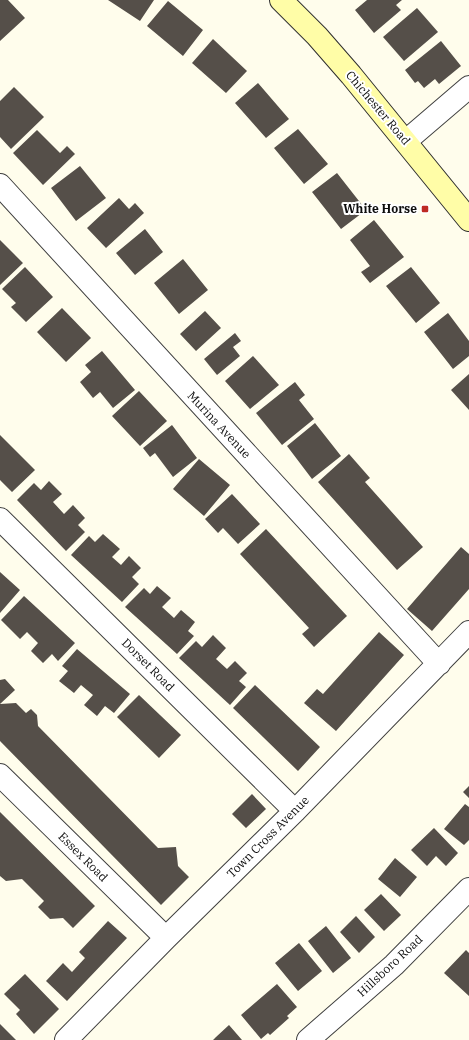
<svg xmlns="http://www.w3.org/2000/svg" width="469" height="1040" font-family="'IBM Plex Serif',serif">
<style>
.building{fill:#554f49}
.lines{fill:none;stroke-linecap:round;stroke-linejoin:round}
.minor-casing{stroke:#404040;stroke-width:24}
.secondary-casing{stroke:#2f2f2f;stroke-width:24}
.minor{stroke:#fff;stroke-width:22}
.secondary{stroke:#fffda7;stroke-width:22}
.poi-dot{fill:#be2a24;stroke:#fff;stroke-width:1.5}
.labels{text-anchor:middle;stroke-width:4;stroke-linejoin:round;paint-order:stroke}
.street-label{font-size:12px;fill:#0d0d0d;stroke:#fff}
.poi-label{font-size:12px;font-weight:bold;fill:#0d0d0d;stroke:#fff;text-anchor:end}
</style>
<rect width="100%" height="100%" fill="#fffdec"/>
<path class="building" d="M 0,0 L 8,0 L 25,18 L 0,41 Z
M 108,0 L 154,0 L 140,21 Z
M 367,0 L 402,0 L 396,5 L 401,10 L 374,33 L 355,10 Z
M 168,1 L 203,30 L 183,56 L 147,26 Z
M 417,8 L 438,32 L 404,61 L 383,37 Z
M 213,39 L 247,71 L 226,93 L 192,63 Z
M 441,41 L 461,66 L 439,84 L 435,79 L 424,88 L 418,81 L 415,83 L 405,70 Z
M 258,83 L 289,119 L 266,138 L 235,103 Z
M 14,87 L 44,117 L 11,149 L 0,137 L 0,101 Z
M 298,129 L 328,164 L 304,184 L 274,148 Z
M 37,130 L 60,153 L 67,146 L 75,154 L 43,185 L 13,153 Z
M 80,166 L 106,198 L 76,221 L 51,188 Z
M 337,173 L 366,210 L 341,229 L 312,192 Z
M 119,198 L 129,209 L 135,203 L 144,213 L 106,248 L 87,228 Z
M 374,220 L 404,257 L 370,283 L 361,272 L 370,266 L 350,240 Z
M 145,229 L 163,252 L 135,275 L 116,253 Z
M 0,240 L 23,263 L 0,285 Z
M 183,259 L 208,290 L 179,314 L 154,283 Z
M 25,267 L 53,297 L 26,322 L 11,307 L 16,303 L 2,289 Z
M 411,267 L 440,303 L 416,323 L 386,286 Z
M 62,308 L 91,338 L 66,362 L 37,332 Z
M 205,311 L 221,328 L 196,351 L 180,334 Z
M 448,313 L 469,341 L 469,356 L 453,369 L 424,332 Z
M 235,333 L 241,341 L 233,347 L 240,356 L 217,375 L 204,359 Z
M 102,351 L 135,390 L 113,408 L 100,392 L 93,398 L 80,382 L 91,372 L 85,365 Z
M 253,356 L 279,385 L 250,409 L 225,381 Z
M 469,374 L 469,410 L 451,390 Z
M 295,382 L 305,395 L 299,400 L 314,419 L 282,445 L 256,413 Z
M 139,391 L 167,421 L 140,446 L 112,416 Z
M 315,423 L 341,456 L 312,479 L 287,446 Z
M 172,425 L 197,458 L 173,477 L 155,453 L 150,457 L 143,448 Z
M 0,435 L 35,470 L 12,492 L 0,480 Z
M 349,454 L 370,478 L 365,482 L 423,547 L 397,570 L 318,482 Z
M 199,459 L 230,485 L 204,516 L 173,489 Z
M 49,481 L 62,494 L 53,502 L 64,514 L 73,505 L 85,518 L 78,525 L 85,532 L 66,551 L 17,500 L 34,483 L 41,490 Z
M 232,494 L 260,524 L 238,544 L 223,528 L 218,533 L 205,519 Z
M 266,529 L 347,616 L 314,647 L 302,634 L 309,628 L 240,554 Z
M 103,534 L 120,549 L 112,557 L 121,565 L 129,556 L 141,568 L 132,577 L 139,584 L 122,602 L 71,555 L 89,536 L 95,542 Z
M 461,547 L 469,554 L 469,589 L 432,631 L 407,609 Z
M 0,572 L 20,590 L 0,613 Z
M 157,586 L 171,598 L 162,607 L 174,618 L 181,610 L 195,622 L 188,631 L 194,636 L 177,654 L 125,607 L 144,588 L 150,594 Z
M 24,596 L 75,643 L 58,661 L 52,654 L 43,663 L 31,651 L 38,643 L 27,632 L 20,639 L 1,620 Z
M 379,632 L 404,655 L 336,731 L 304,703 L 317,689 L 323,694 Z
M 213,635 L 226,648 L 216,659 L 227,669 L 235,661 L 247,673 L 239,681 L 246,687 L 230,705 L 179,658 L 196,641 L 202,647 Z
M 77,649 L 130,694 L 114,713 L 105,706 L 97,716 L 84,705 L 93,695 L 81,685 L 74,693 L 59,681 L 68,671 L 62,666 Z
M 5,679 L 15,690 L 0,704 L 16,703 L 26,713 L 31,709 L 37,715 L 38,726 L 158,848 L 176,847 L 178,866 L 189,877 L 161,905 L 0,741 L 0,680 Z
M 255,685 L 320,747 L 298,771 L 233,708 Z
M 139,695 L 181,735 L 159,758 L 117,717 Z
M 469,786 L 469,798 L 463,792 Z
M 252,794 L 266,809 L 246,828 L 232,814 Z
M 465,804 L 469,807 L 469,840 L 464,845 L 444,829 Z
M 0,812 L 95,906 L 73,928 L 63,918 L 50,919 L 38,907 L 44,901 L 22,879 L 6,881 L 0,876 Z
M 434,828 L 458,853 L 446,866 L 436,856 L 427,866 L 411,850 Z
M 395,858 L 417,877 L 400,897 L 378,879 Z
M 381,894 L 401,915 L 384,931 L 364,910 Z
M 356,916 L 375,937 L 359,953 L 340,932 Z
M 108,921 L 127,938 L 67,1001 L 46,981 L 63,963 L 72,972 L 85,958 L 79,952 Z
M 326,926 L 351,958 L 333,973 L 308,941 Z
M 299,943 L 322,971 L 298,991 L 275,963 Z
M 466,950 L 469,953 L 469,996 L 444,973 Z
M 25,974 L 59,1009 L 34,1034 L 16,1014 L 20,1010 L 4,994 Z
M 277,984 L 297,1007 L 287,1016 L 289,1018 L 270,1035 L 268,1033 L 261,1039 L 241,1015 Z
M 0,1024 L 16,1040 L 0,1040 Z
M 229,1025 L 242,1040 L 213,1040 L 216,1037 Z"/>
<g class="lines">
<g class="minor-casing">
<path id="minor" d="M 406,141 L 469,87
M 0,185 L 439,664
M 0,519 L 295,811
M 0,775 L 166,938
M 66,1040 L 166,938 L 295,811 L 469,632
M 308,1040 L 394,965 L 469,889"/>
</g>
<g class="secondary-casing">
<path id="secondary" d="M 281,0 L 317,36 L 351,75 L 469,220"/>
</g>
<use href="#minor" class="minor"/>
<use href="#secondary" class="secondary"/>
</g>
<rect class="poi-dot" x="421" y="205" width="8" height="8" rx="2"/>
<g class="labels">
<g class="street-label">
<text transform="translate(378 108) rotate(50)" y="4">Chichester Road</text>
<text transform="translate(219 425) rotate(47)" y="4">Murina Avenue</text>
<text transform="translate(148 665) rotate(45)" y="4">Dorset Road</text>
<text transform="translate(268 837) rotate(-45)" y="4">Town Cross Avenue</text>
<text transform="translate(83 857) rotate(45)" y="4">Essex Road</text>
<text transform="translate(390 966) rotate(-43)" y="4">Hillsboro Road</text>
</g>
<g class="poi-label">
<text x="417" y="213">White Horse</text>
</g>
</g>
</svg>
